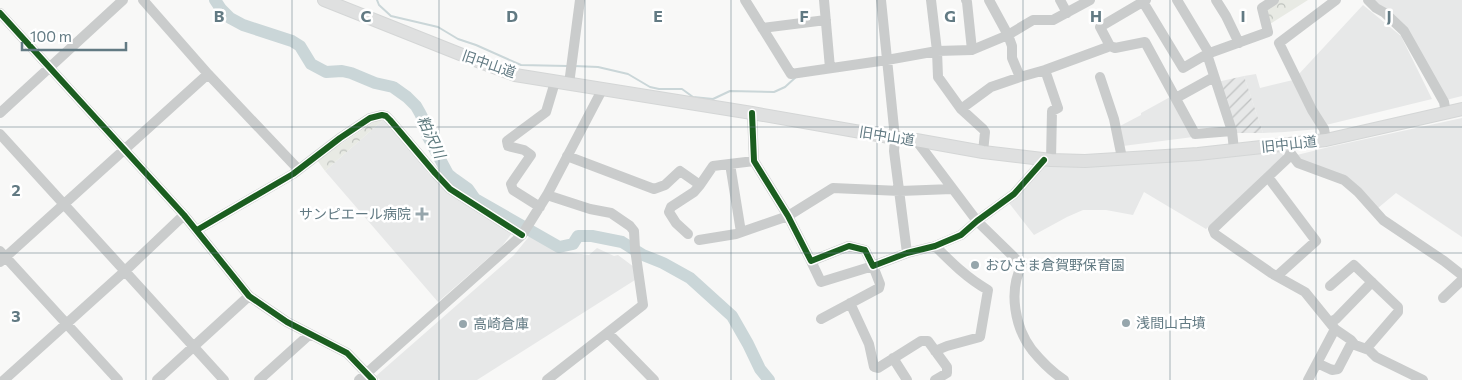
<svg xmlns="http://www.w3.org/2000/svg" width="1462" height="380" font-family="Commissioner,'Noto Sans JP',sans-serif">
<style>
.built{fill:#e7e8e8}
.industrial{fill:url(#industrial-furrows)}
.forest{fill:url(#forest-crowns)}
.lines{fill:none;stroke-linecap:round;stroke-linejoin:round}
.stream{stroke:#cad6d8;stroke-width:2}
.river{stroke:#cad6d8;stroke-width:12}
.major-casing{stroke:#d4d6d6;stroke-width:14}
.minor{stroke:#cacccc;stroke-width:10}
.major{stroke:#dfe0e0;stroke-width:12}
.cycleway-casing{stroke:#fff;stroke-width:9}
.cycleway{stroke:#1b5e20;stroke-width:6}
.grid{fill:none;stroke:#627a83;stroke-width:1;stroke-opacity:0.55}
.poi-dot{fill:#96a6ac;stroke:#fff;stroke-width:2}
.labels{text-anchor:middle;stroke-width:5;stroke-linejoin:round;paint-order:stroke}
.street-label{font-size:14px;fill:#627a83;stroke:#fff}
.poi-label{font-size:14px;fill:#627a83;stroke:#fff;text-anchor:start}
.water-label{font-size:15px;font-style:italic;fill:#5d797d;stroke:#fff}
.grid-label{font-size:16px;text-anchor:middle;font-weight:bold;fill:#627a83;stroke:#fff;stroke-width:5;stroke-linejoin:round;paint-order:stroke}
</style>
<defs>
<pattern id="industrial-furrows" width="10" height="10" patternUnits="userSpaceOnUse" patternTransform="scale(1.25)"><rect width="10" height="10" fill="#e7e8e8"/><path d="M-1 1l2-2M0 10L10 0M9 11l2-2" fill="none" stroke="#bfc1c1"/></pattern>
<pattern id="forest-crowns" width="20" height="18" patternUnits="userSpaceOnUse" patternTransform="scale(1.25)"><rect width="20" height="18" fill="#e8eae4"/><path d="M2 6a3 3 0 1 1 6 0M12 15a3 3 0 1 1 6 0" fill="none" stroke="#bfc3be"/></pattern>
</defs>
<rect width="100%" height="100%" fill="#f8f8f7"/>
<path class="built" d="M 1372,0 L 1462,0 L 1462,96 L 1446,100 L 1407,29 Z
M 1363,5 L 1401,36 L 1432,99 L 1326,125 L 1298,75 Z
M 1256,74 L 1260,88 L 1293,80 L 1319,129 L 1285,132 L 1263,133 L 1244,76 Z
M 1172,96 L 1193,137 L 1123,146 L 1120,126 L 1141,115 L 1141,113 Z
M 1462,118 L 1462,237 L 1396,193 L 1378,208 L 1364,192 L 1307,163 L 1297,156 L 1297,155 L 1329,147 Z
M 383,120 L 385,121 L 420,162 L 428,173 L 451,195 L 513,232 L 502,246 L 438,302 L 325,171 Z
M 1280,150 L 1284,157 L 1206,229 L 1144,192 L 1133,215 L 1106,210 L 1083,210 L 1067,217 L 1034,235 L 1009,203 L 1046,164 Z
M 531,234 L 557,251 L 589,255 L 597,248 L 614,256 L 618,255 L 634,267 L 635,280 L 477,380 L 380,380 L 376,376 L 514,255 Z"/>
<path class="industrial" d="M 1244,76 L 1263,133 L 1235,133 L 1217,82 Z"/>
<path class="forest" d="M 1279,0 L 1308,0 L 1270,24 L 1267,8 Z
M 383,120 L 325,171 L 317,160 L 375,121 Z"/>
<g class="lines">
<path class="stream" d="M 377,0 L 379,5 L 391,16 L 438,27 L 458,39 L 476,45 L 521,65 L 567,66
M 574,66 L 598,67 L 628,74 L 650,87 L 659,89 L 682,89 L 693,97 L 713,99 L 730,91 L 774,92 L 785,87 L 796,77"/>
<path class="river" d="M 215,0 L 221,9 L 230,18 L 243,25 L 292,41 L 300,46 L 311,64 L 326,72 L 342,71 L 351,73 L 375,83 L 393,87 L 407,97 L 416,106 L 420,113 L 426,125 L 427,135 L 448,174 L 454,179 L 468,189 L 475,199 L 559,247 L 573,244 L 578,236 L 592,236 L 622,242 L 643,255 L 663,263 L 690,278 L 732,316 L 748,344 L 760,369 L 769,380"/>
<g class="major-casing">
<path id="major" d="M 324,0 L 480,62 L 515,75 L 752,113 L 895,138 L 916,140 L 983,152 L 1051,160 L 1085,161 L 1198,154 L 1326,140 L 1462,109"/>
</g>
<path class="minor" d="M 143,0 L 208,74 L 298,169
M 745,0 L 791,74 L 887,60 L 937,51 L 972,50 L 1008,35 L 1033,20 L 1053,20 L 1090,0
M 824,0 L 830,68
M 881,0 L 895,138 L 894,151 L 907,253
M 931,0 L 937,51 L 938,77 L 961,109 L 983,129 L 985,132 L 983,152
M 966,0 L 967,2 L 972,50
M 989,0 L 1008,35 L 1012,46 L 1012,58 L 1020,77
M 1060,0 L 1067,13
M 1177,0 L 1209,53
M 1216,0 L 1226,16 L 1239,43
M 1368,0 L 1376,8 L 1385,13 L 1404,31 L 1444,102 L 1446,113
M 1143,2 L 1183,68 L 1207,54
M 0,13 L 184,215 L 249,296 L 287,322 L 347,353 L 373,380
M 762,28 L 826,20
M 1110,46 L 1100,27 L 1146,0
M 1045,70 L 1058,108 L 1052,111 L 1051,160
M 1100,77 L 1114,119 L 1122,158
M 569,84 L 580,0
M 1176,98 L 1214,77
M 961,109 L 991,87 L 1020,77 L 1045,70 L 1105,48 L 1110,46 L 1115,48 L 1145,42 L 1195,134 L 1232,131
M 0,113 L 123,0
M 752,113 L 754,161 L 788,216 L 811,261 L 849,246 L 865,250 L 873,266 L 907,253 L 935,246 L 961,235 L 977,221 L 1014,194 L 1044,160
M 0,134 L 224,380
M 916,140 L 977,221 L 1022,265 C 1008,291 1015,328 1032,350 C 1041,361 1052,372 1064,380
M 1326,140 L 1324,129 L 1312,110 L 1279,43 L 1336,0
M 1234,150 L 1232,131 L 1207,54 L 1268,32 L 1262,8 L 1274,0
M 1289,151 L 1298,163 L 1344,180 L 1358,192 L 1383,220 L 1444,261 L 1462,275
M 1291,155 L 1213,229 L 1215,234 L 1271,273 L 1305,292 L 1335,329 L 1351,340 L 1355,345 L 1369,350 L 1376,357 L 1423,380
M 567,156 L 654,189 L 665,185 L 680,171 L 700,185 L 713,166 L 754,161
M 730,164 L 741,232
M 1268,177 L 1316,241 L 1277,276
M 540,207 L 513,190 L 511,184 L 531,155 L 524,150 L 508,146 L 507,141 L 546,112 L 555,82
M 197,230 L 293,174 L 340,138 L 370,118 L 382,115 L 386,116 L 390,120 L 435,173 L 450,189 L 522,235
M 688,234 L 676,223 L 669,212 L 671,207 L 694,192 L 700,185
M 699,240 L 736,234 L 788,216 L 833,188 L 900,191 L 952,189
M 935,246 C 952,263 967,278 988,290 L 980,337 L 947,346 L 935,351
M 0,251 L 118,380
M 811,261 L 821,282 L 873,266 L 880,284 L 879,288 L 821,319
M 0,262 L 208,74
M 1330,286 L 1354,265 L 1398,307 L 1398,312 L 1366,349
M 1443,298 L 1462,280
M 850,303 L 869,344 L 874,367 L 878,368 L 921,341 L 928,341 L 947,367 L 947,373 L 935,380
M 1330,322 L 1336,319 L 1372,282
M 608,333 L 654,380
M 893,358 L 907,380
M 1317,363 L 1332,370 L 1338,369 L 1352,342
M 4,380 L 125,271 L 184,215
M 157,380 L 249,296
M 259,380 L 310,334
M 359,380 L 522,235 L 547,195 L 602,90
M 547,380 L 643,305 L 635,249 L 634,231 L 630,226 L 611,213 L 590,209 L 547,195
M 1308,380 L 1335,329"/>
<use href="#major" class="major"/>
<g class="cycleway-casing">
<path id="cycleway" d="M 0,13 L 184,215 L 249,296 L 287,322 L 347,353 L 373,380
M 752,113 L 754,161 L 788,216 L 811,261 L 849,246 L 865,250 L 873,266 L 907,253 L 935,246 L 961,235 L 977,221 L 1014,194 L 1044,160
M 197,230 L 293,174 L 340,138 L 370,118 L 382,115 L 386,116 L 390,120 L 435,173 L 450,189 L 522,235"/>
</g>
<use href="#cycleway" class="cycleway"/>
</g>
<path class="grid" d="M 146,0 L 146,380M 292,0 L 292,380M 439,0 L 439,380M 585,0 L 585,380M 731,0 L 731,380M 877,0 L 877,380M 1023,0 L 1023,380M 1170,0 L 1170,380M 1316,0 L 1316,380M 0,127 L 1462,127M 0,253 L 1462,253"/>
<g class="poi-dot">
<path d="M419.5 206.5h5v5h5v5h-5v5h-5v-5h-5v-5h5z"/>
<circle cx="975" cy="265" r="5"/>
<circle cx="1126" cy="323" r="5"/>
<circle cx="463" cy="324" r="5"/>
</g>
<g class="labels">
<g class="street-label">
<text transform="translate(489 64) rotate(19)" y="5">旧中山道</text>
<text transform="translate(887 136) rotate(9)" y="5">旧中山道</text>
<text transform="translate(1289 144) rotate(-6)" y="5">旧中山道</text>
</g>
<g class="poi-label">
<text x="411" y="219" text-anchor="end">サンピエール病院</text>
<text x="985" y="270">おひさま倉賀野保育園</text>
<text x="1136" y="328">浅間山古墳</text>
<text x="473" y="329">高崎倉庫</text>
</g>
<g class="water-label">
<text transform="translate(431 137) rotate(65)" y="5">粕沢川</text>
</g>
</g>
<g class="grid-label">
<text x="219" y="22">B</text>
<text x="366" y="22">C</text>
<text x="512" y="22">D</text>
<text x="658" y="22">E</text>
<text x="804" y="22">F</text>
<text x="950" y="22">G</text>
<text x="1096" y="22">H</text>
<text x="1243" y="22">I</text>
<text x="1389" y="22">J</text>
<text x="16" y="196">2</text>
<text x="16" y="322">3</text>
</g>
<path d="M22 42v8h104v-8" fill="none" stroke="#627a83" stroke-width="2.5"/>
<text x="30" y="42" font-size="15" fill="#627a83" stroke="#ffffff" stroke-width="4" paint-order="stroke">100 m</text>
</svg>
